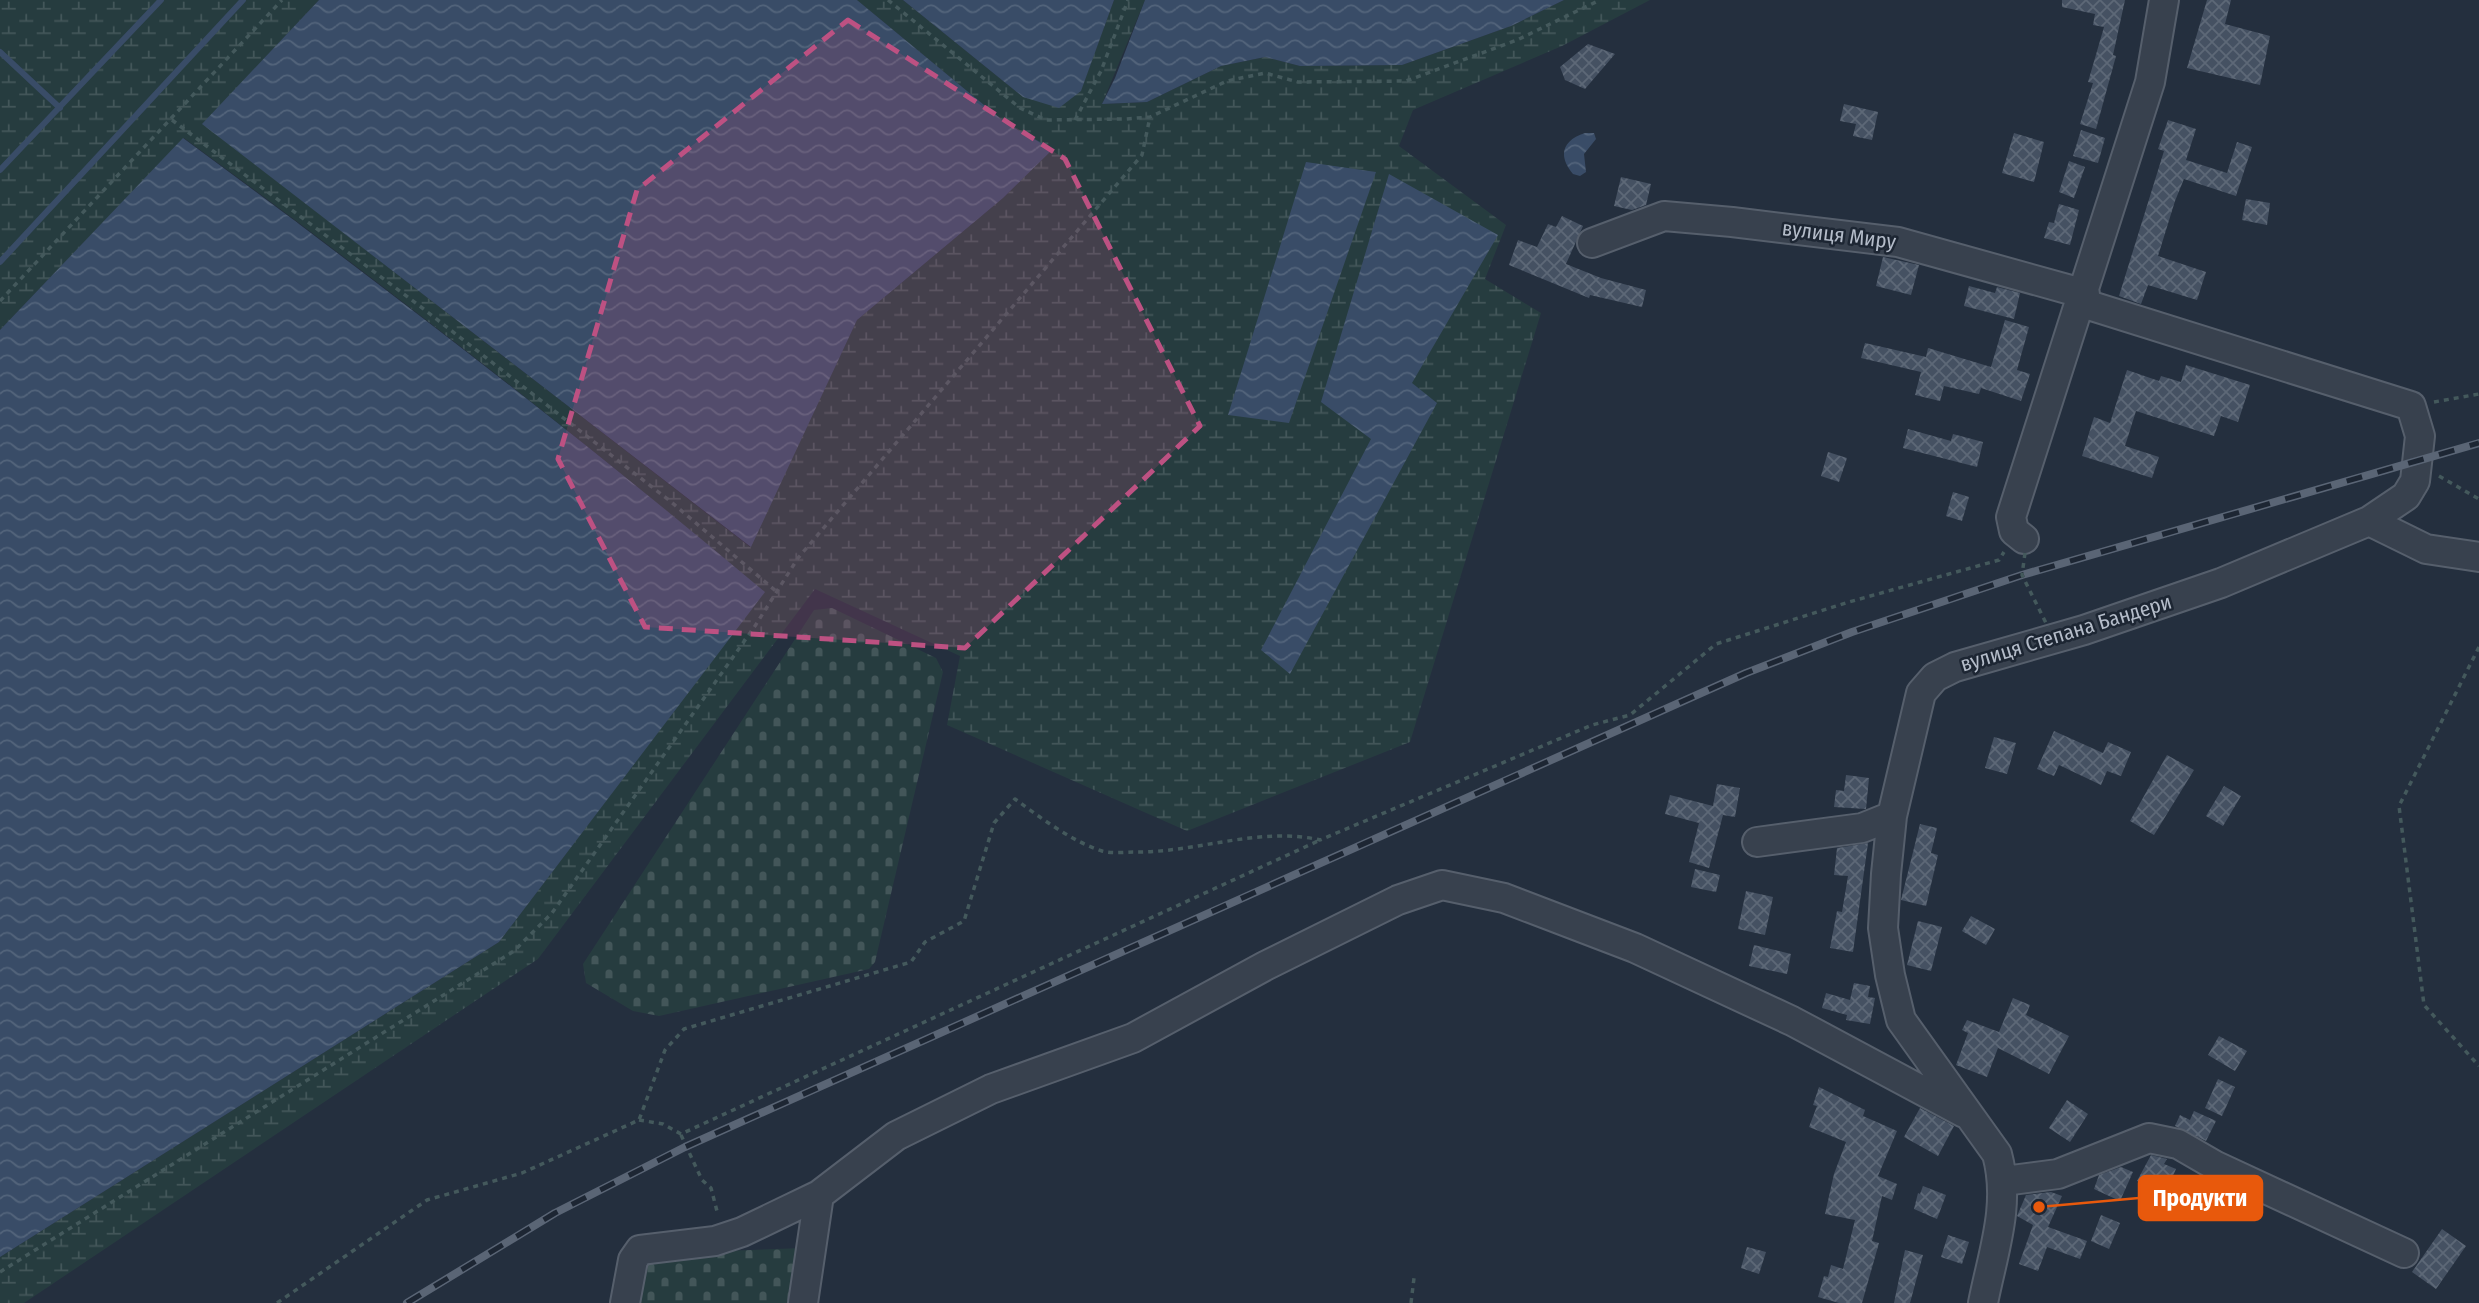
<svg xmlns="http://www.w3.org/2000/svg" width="2479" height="1303" font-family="'Fira Sans Condensed',sans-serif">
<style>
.wetland{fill:url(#wetland-marsh)}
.cemetery{fill:url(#cemetery-stones)}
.water{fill:url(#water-waves)}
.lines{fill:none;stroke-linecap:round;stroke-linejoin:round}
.stream{stroke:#394c67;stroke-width:6}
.building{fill:url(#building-cross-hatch)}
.minor-casing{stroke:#565f6c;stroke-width:32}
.path{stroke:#44595c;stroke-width:3.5;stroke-dasharray:5 5;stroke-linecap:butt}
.minor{stroke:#38414e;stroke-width:28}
.rail-casing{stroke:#5a6575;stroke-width:8}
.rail{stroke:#1d2633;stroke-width:5;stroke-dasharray:16;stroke-linecap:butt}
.path-bridge{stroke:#44595c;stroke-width:3.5;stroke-dasharray:5 5;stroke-linecap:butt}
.marked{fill:#bd5182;fill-opacity:0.2;stroke:#bd5182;stroke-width:5;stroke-dasharray:14 9;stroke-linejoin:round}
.labels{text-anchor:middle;stroke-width:5;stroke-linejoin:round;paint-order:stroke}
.street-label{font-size:21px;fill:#b4bcc9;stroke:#1d2633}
.leader{fill:none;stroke:#e8590c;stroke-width:2.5}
.callout-dot{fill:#e8590c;stroke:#1d2633;stroke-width:2.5}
.callout{fill:#e8590c;stroke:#e8590c;stroke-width:2.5}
.callout-label{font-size:23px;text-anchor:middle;font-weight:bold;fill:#fff}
</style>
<defs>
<pattern id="wetland-marsh" width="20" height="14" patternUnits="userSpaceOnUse" patternTransform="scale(1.75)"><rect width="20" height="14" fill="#263c3f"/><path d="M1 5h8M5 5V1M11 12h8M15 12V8" fill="none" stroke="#435659"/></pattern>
<pattern id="cemetery-stones" width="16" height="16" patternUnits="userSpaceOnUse" patternTransform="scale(1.75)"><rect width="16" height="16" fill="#263c3f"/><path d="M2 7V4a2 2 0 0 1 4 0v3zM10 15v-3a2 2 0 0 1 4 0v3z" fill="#435659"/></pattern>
<pattern id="water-waves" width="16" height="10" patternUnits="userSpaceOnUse" patternTransform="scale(1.75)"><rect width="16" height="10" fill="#394c67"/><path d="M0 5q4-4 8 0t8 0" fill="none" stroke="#53647b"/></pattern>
<pattern id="building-cross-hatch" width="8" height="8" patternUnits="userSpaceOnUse" patternTransform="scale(1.75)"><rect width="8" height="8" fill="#455162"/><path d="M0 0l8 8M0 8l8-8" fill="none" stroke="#5d6877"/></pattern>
</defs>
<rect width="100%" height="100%" fill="#242f3e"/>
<path class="wetland" d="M 0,0 L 319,0 L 203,124 L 750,547 L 857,320 L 1003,198 L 1052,149 L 1007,124 L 857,0 L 903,0 L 1023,97 L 1081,90 L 1114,0 L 1145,0 L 1102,104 L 1147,102 L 1221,66 L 1265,57 L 1300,66 L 1402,65 L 1511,26 L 1564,0 L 1650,0 L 1562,46 L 1413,110 L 1399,146 L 1506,225 L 1485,279 L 1541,313 L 1410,742 L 1187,831 L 947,725 L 960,656 L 815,589 L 538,959 L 24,1303 L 0,1303 L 0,1257 L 499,942 L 764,592 C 577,434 382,283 184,138 L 0,330 Z"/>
<path class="cemetery" d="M 832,608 L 936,658 L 943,672 L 875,962 L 869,969 L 659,1016 L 633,1011 L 586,983 L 583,964 L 814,610 Z
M 804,1248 L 794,1303 L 635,1303 L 644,1254 Z"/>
<path class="water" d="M 319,0 L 857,0 L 1007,124 L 1053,149 L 1003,198 L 857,320 L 751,547 L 202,124 Z
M 903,0 L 1114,0 L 1081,91 L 1059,108 L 1023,97 Z
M 1145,0 L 1564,0 L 1511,26 L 1402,65 L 1300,66 L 1265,57 L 1221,66 L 1147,102 L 1102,104 L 1115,78 Z
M 1585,133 L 1594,133 L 1596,139 L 1584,154 L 1586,172 L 1580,176 L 1573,174 C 1557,155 1563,140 1585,133 Z
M 183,138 C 381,284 577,434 765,592 L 499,942 L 0,1257 L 0,330 Z
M 1306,162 L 1376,172 L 1289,423 L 1228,415 Z
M 1389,174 L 1498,235 L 1412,383 L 1437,403 L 1290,674 L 1261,650 L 1371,439 L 1321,402 Z"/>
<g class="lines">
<path class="stream" d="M 0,52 L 60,108
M 0,170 L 161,0
M 0,262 L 243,0"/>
</g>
<path class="building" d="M 2062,0 L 2125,0 L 2113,55 L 2116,56 L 2096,129 L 2080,124 L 2093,83 L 2088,82 L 2104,27 L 2093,25 L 2095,14 L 2062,7 Z
M 2207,0 L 2231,0 L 2225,24 L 2270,36 L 2260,85 L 2187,68 Z
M 1588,44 L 1615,54 L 1585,89 L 1565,80 L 1560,67 Z
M 1844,104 L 1878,112 L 1872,140 L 1853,136 L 1856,124 L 1840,121 Z
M 2168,120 L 2196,129 L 2186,160 L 2227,173 L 2237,142 L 2252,147 L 2236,196 L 2184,179 L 2175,201 L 2158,256 L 2206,272 L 2197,300 L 2148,285 L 2141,304 L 2119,296 L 2164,151 L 2158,149 Z
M 2081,130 L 2105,138 L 2098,163 L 2073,156 Z
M 2014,133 L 2044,142 L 2034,182 L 2002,173 Z
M 2069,161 L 2085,167 L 2074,198 L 2059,192 Z
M 1621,177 L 1651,184 L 1646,205 L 1632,210 L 1614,206 Z
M 2246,199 L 2270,203 L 2267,225 L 2242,220 Z
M 2059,204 L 2079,210 L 2070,245 L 2044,238 L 2049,222 L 2054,223 Z
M 1562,216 L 1583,226 L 1566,264 L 1601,278 L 1646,290 L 1642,307 L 1590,295 L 1589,298 L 1509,265 L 1518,240 L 1537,247 L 1548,224 L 1556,227 Z
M 1883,257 L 1919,265 L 1911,295 L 1876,286 Z
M 1969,286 L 1995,293 L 1997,287 L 2020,293 L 2014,319 L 1964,306 Z
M 2005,320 L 2029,327 L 2017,370 L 2030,374 L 2021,401 L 1981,388 L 1979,394 L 1944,386 L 1940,401 L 1915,395 L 1921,372 L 1861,358 L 1865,343 L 1926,357 L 1928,348 L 1991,367 Z
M 2186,365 L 2250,385 L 2238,422 L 2221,416 L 2214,436 L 2136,411 L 2125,446 L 2159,457 L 2152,478 L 2082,456 L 2094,417 L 2110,423 L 2127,370 L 2159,381 L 2161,376 L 2181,382 Z
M 1908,429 L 1951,441 L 1953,434 L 1983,442 L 1977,467 L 1903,448 Z
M 1828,452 L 1847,458 L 1839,482 L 1821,476 Z
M 1953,492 L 1969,497 L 1962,521 L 1946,516 Z
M 2054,731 L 2103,753 L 2108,742 L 2131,752 L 2121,776 L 2107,771 L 2101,785 L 2059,765 L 2054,776 L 2037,769 Z
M 1994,737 L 2016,743 L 2007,774 L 1985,768 Z
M 2167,755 L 2194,770 L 2154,835 L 2130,821 Z
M 1846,775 L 1869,778 L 1866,809 L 1834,807 L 1836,790 L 1844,791 Z
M 1717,784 L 1740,788 L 1735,817 L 1723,815 L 1709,868 L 1689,862 L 1699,823 L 1665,814 L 1670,795 L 1713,806 Z
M 2224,786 L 2241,796 L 2223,826 L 2206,816 Z
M 1920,824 L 1937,828 L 1931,853 L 1938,855 L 1926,906 L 1901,900 Z
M 1868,843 L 1853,952 L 1830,948 L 1837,911 L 1842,912 L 1848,876 L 1834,875 L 1837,848 Z
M 1695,869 L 1720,875 L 1716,892 L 1691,887 Z
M 1746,891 L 1773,897 L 1765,935 L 1738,929 Z
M 1971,916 L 1995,929 L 1986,945 L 1962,931 Z
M 1918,921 L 1942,927 L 1931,971 L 1907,965 Z
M 1754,945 L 1791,954 L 1787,974 L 1749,966 Z
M 1854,983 L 1870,986 L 1868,997 L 1875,998 L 1870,1024 L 1846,1020 L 1847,1015 L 1822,1008 L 1826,993 L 1850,1000 Z
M 2013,998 L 2030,1005 L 2026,1015 L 2069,1036 L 2049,1074 L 1998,1048 L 1987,1077 L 1956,1065 L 1968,1033 L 1962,1030 L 1967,1020 L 1999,1032 Z
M 2219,1036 L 2247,1051 L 2235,1071 L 2208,1055 Z
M 2218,1079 L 2235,1087 L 2222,1116 L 2205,1108 Z
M 1819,1087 L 1865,1110 L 1863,1116 L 1897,1131 L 1878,1176 L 1897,1184 L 1892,1200 L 1882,1196 L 1872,1241 L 1879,1243 L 1862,1303 L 1839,1303 L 1818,1297 L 1824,1276 L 1828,1277 L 1831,1265 L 1843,1269 L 1855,1220 L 1825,1214 L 1834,1174 L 1846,1142 L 1809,1127 L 1817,1106 L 1813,1105 Z
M 2067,1100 L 2088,1114 L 2070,1142 L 2049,1128 Z
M 1920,1108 L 1954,1126 L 1938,1156 L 1904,1137 Z
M 2194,1111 L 2216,1121 L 2206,1141 L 2175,1126 L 2180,1115 L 2190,1120 Z
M 2151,1155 L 2167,1159 L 2164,1164 L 2176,1169 L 2165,1194 L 2137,1181 Z
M 2121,1167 L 2133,1172 L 2120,1201 L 2094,1189 L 2099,1175 Z
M 1923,1186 L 1946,1195 L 1937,1219 L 1914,1209 L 1918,1193 L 1920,1194 Z
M 2051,1192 L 2062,1196 L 2048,1227 L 2087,1241 L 2080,1259 L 2047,1247 L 2038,1271 L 2019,1264 L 2033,1225 L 2017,1216 L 2026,1195 Z
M 2101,1215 L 2120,1223 L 2109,1249 L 2091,1241 Z
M 2442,1229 L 2466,1246 L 2436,1289 L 2412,1272 Z
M 1948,1235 L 1969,1242 L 1962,1264 L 1941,1257 Z
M 1747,1247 L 1766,1252 L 1759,1274 L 1741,1268 Z
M 1905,1250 L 1923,1255 L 1910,1303 L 1894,1303 Z"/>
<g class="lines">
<g class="minor-casing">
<path id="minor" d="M 1592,243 L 1664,216 L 1732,222 L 1898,242 L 2085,294
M 2369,521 L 2426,549 L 2479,557
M 2024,539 L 2014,531 L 2011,517 L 2150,82 L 2164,0
M 1757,842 L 1862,828 L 1892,816
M 2004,1181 L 2058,1174 L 2149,1138 L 2178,1144 L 2216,1166 L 2404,1253
M 625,1303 L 633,1260 L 640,1250 L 715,1241 L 742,1232 L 819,1195 L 896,1136 L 991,1089 L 1133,1038 L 1265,966 L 1398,900 L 1442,885 L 1504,898 L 1635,948 L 1792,1021 L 1964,1113
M 803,1303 L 819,1195
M 1983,1303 C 1993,1252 2011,1205 1997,1154 L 1901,1020 L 1890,975 L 1883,928 L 1886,874 L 1892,816 L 1921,693 L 1935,677 L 1955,667 L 2084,630 L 2221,583 L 2369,521 L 2406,496 L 2415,481 L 2420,436 L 2411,406 L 2082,303"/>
</g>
<path class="path" d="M 888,0 L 1020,108 L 1046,120 L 1126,119 L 1150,117 L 1227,81 L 1265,73 L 1298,82 L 1406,81 L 1517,40 L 1600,0
M 172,120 L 421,307 L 670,501 L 777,592
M 1075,120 L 1101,71 L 1128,0
M 0,301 L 282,0
M 2434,402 L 2479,394
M 2439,476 L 2479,499
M 2479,647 L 2399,806 L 2424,1005 L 2479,1066
M 639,1120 L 663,1124 L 681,1134 L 1318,841
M 681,1135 L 702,1180 L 711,1188 L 718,1215
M 0,1272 L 514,951 L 552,913 L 755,626 L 798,558 L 1142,155 L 1150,117
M 277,1303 L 427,1200 L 522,1173 L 639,1120 L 665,1050 L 684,1029 L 911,962 L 925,942 L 964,921 L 994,823 L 1015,799 C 1041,818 1071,841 1102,851 C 1112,854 1124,852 1134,852 C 1196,853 1259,826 1320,840 L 1592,725 L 1630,715 L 1716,644 L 1849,602 L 1999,560 L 2004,552
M 1411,1303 L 1414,1278"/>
<use href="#minor" class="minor"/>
<g class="rail-casing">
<path id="rail" d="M 407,1303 L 555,1213 L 685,1147 L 1746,673 L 1852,632 L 2022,575 L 2479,443"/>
</g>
<use href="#rail" class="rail"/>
<path class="path-bridge" d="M 2025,553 L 2022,575 L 2048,627"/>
</g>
<path class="marked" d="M 848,20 L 1065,159 L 1200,426 L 965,648 L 645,627 L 558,459 L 637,190 Z"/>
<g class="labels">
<g class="street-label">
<text transform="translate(1839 235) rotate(7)" y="7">вулиця Миру</text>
<text transform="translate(2066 633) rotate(-17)" y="7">вулиця Степана Бандери</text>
</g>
</g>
<path class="leader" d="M2039 1207L2139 1198"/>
<circle class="callout-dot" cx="2039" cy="1207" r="7"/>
<rect class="callout" x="2139" y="1176" width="123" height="44" rx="7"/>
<g class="callout-label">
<text x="2200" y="1206">Продукти</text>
</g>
</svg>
